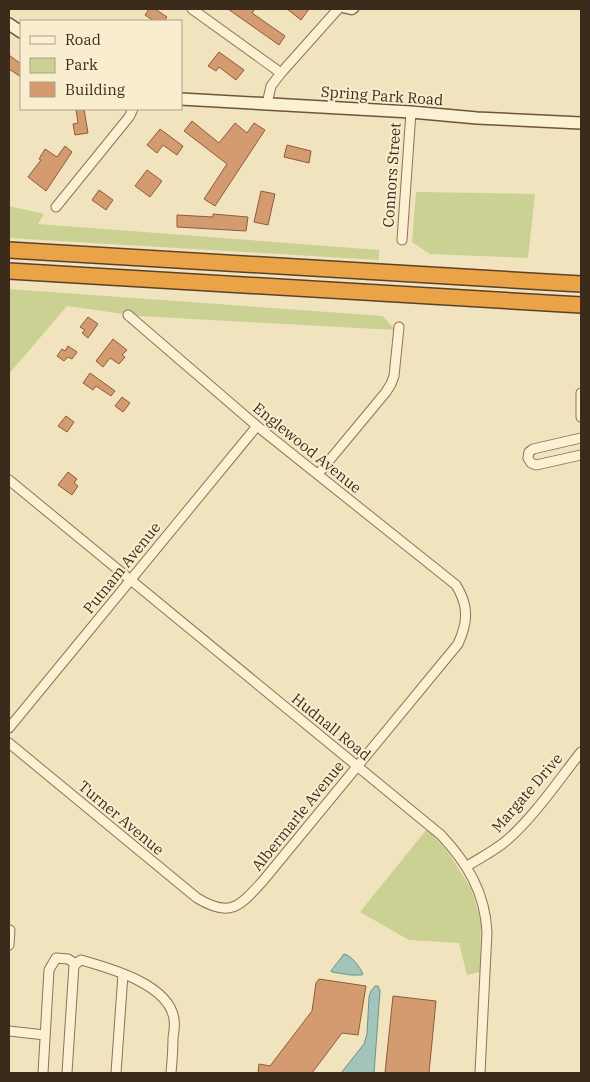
<svg xmlns="http://www.w3.org/2000/svg" width="590" height="1082" font-family="'IBM Plex Serif',serif">
<style>
.green{fill:#cad192}
.water{fill:#a3c4ba;stroke:#699388}
.building{fill:#d49b71;stroke:#8f5b39}
.lines{fill:none;stroke-linecap:round;stroke-linejoin:round}
.pedestrian-casing{stroke:#8d7355;stroke-width:9}
.minor-casing{stroke:#8d7355;stroke-width:11}
.secondary-casing{stroke:#6f5439;stroke-width:14}
.motorway-casing{stroke:#5a412a;stroke-width:18}
.pedestrian{stroke:#fcf0d3;stroke-width:6}
.minor{stroke:#fcf0d3;stroke-width:9}
.secondary{stroke:#fcf0d3;stroke-width:11}
.motorway{stroke:#eba347;stroke-width:15}
.labels{text-anchor:middle;stroke-width:4;stroke-linejoin:round;paint-order:stroke}
.street-label{font-size:15px;fill:#3b2b1b;stroke:#f9edcf}
</style>
<rect width="100%" height="100%" fill="#f2e3bf"/>
<path class="green" d="M 416,192 L 535,194 L 528,258 L 430,254 L 412,242 Z
M 9,206 L 44,214 L 38,224 L 379,250 L 379,260 L 9,238 Z
M 9,289 L 383,316 L 395,330 L 138,316 L 67,306 L 9,374 Z
M 427,829 L 447,851 L 471,888 L 481,922 L 480,972 L 467,975 L 459,943 L 409,940 L 360,912 Z"/>
<path class="water" d="M 344,954 C 352,956 359,966 363,974 L 362,975 L 351,975 L 332,972 L 331,971 Z
M 375,986 L 378,986 L 380,991 L 374,1073 L 341,1073 L 364,1044 L 367,1034 L 369,997 L 371,991 Z"/>
<path class="building" d="M 149,9 L 155,9 L 167,17 L 164,21 L 154,21 L 145,15 Z
M 228,9 L 255,9 L 252,13 L 285,36 L 279,45 Z
M 287,9 L 309,9 L 301,20 Z
M 219,52 L 244,70 L 236,80 L 219,67 L 216,71 L 208,66 Z
M 9,55 L 21,64 L 21,77 L 9,69 Z
M 76,109 L 84,109 L 88,133 L 75,135 L 73,124 L 78,123 Z
M 192,121 L 219,143 L 235,123 L 247,133 L 254,123 L 265,130 L 215,206 L 204,199 L 227,164 L 184,131 Z
M 160,129 L 183,146 L 177,155 L 163,145 L 157,153 L 147,145 Z
M 287,145 L 311,151 L 309,163 L 284,157 Z
M 65,146 L 72,152 L 46,191 L 28,177 L 41,160 L 39,159 L 45,149 L 57,157 Z
M 147,170 L 162,181 L 150,197 L 135,186 Z
M 99,190 L 113,200 L 106,210 L 92,200 Z
M 261,191 L 275,194 L 268,225 L 254,222 Z
M 213,214 L 248,217 L 246,231 L 177,227 L 177,215 L 213,217 Z
M 88,317 L 98,324 L 88,338 L 82,333 L 85,330 L 80,327 Z
M 113,339 L 127,350 L 122,355 L 125,357 L 119,364 L 110,358 L 103,367 L 96,361 Z
M 68,346 L 77,352 L 72,359 L 68,357 L 64,361 L 57,356 L 62,349 L 65,351 Z
M 90,373 L 115,391 L 111,396 L 96,386 L 93,390 L 83,383 Z
M 122,397 L 130,403 L 123,412 L 115,406 Z
M 66,416 L 74,422 L 67,432 L 58,426 Z
M 68,472 L 77,479 L 74,483 L 78,486 L 72,495 L 58,485 Z
M 319,979 L 366,986 L 358,1035 L 342,1033 L 312,1073 L 258,1073 L 259,1064 L 270,1066 L 312,1011 L 316,983 Z
M 393,996 L 436,1001 L 429,1073 L 385,1073 Z"/>
<g class="lines">
<g class="pedestrian-casing">
<path id="pedestrian" d="M 343,9 L 352,11 L 355,9"/>
</g>
<g class="minor-casing">
<path id="minor" d="M 192,9 L 281,73
M 267,104 L 271,86 L 281,73 L 338,9
M 56,207 L 129,117 L 133,109
M 402,240 L 411,112
M 581,393 L 581,417
M 581,438 L 533,449 L 529,452 L 528,458 L 531,463 L 536,465 L 581,455
M 318,474 L 386,392 L 391,384 L 394,376 L 399,327
M 9,480 L 441,835 C 468,864 485,893 487,932 L 480,1073
M 9,728 L 257,426
M 9,743 L 197,898 C 230,918 239,907 262,882 L 458,644 C 468,622 469,606 456,585 L 257,426 L 128,315
M 467,866 C 480,858 494,851 506,841 C 534,817 558,781 581,752
M 9,945 L 10,930
M 9,1031 L 45,1035
M 43,1073 L 49,970 L 56,958 L 68,959 L 76,964
M 67,1073 L 74,965 L 81,960 C 109,968 169,984 174,1019 C 175,1025 174,1032 173,1038 C 173,1050 172,1062 171,1073
M 116,1073 L 123,974"/>
</g>
<g class="secondary-casing">
<path id="secondary" d="M 9,24 L 21,32
M 181,99 L 411,112 L 477,118 L 581,123"/>
</g>
<g class="motorway-casing">
<path id="motorway" d="M 9,250 L 581,284
M 9,271 L 581,305"/>
</g>
<use href="#pedestrian" class="pedestrian"/>
<use href="#minor" class="minor"/>
<use href="#secondary" class="secondary"/>
<use href="#motorway" class="motorway"/>
</g>
<g class="labels">
<g class="street-label">
<text transform="translate(382 96) rotate(4)" y="5">Spring Park Road</text>
<text transform="translate(392 175) rotate(-86)" y="5">Connors Street</text>
<text transform="translate(307 448) rotate(39)" y="5">Englewood Avenue</text>
<text transform="translate(122 568) rotate(-51)" y="5">Putnam Avenue</text>
<text transform="translate(331 727) rotate(39)" y="5">Hudnall Road</text>
<text transform="translate(527 793) rotate(-49)" y="5">Margate Drive</text>
<text transform="translate(298 816) rotate(-51)" y="5">Albermarle Avenue</text>
<text transform="translate(121 818) rotate(40)" y="5">Turner Avenue</text>
</g>
</g>
<rect width="590" height="1082" fill="none" stroke="#3b2b1b" stroke-width="20"/>
<rect x="20" y="20" width="162" height="90" fill="#f9edcf" stroke="#ad9f87"/>
<rect x="30" y="36" width="25" height="8" fill="#fcf0d3" stroke="#ad9f87"/>
<text x="65" y="45" font-size="15" fill="#3b2b1b">Road</text>
<rect x="30" y="58" width="25" height="15" fill="#cad192" stroke="#ad9f87"/>
<text x="65" y="70" font-size="15" fill="#3b2b1b">Park</text>
<rect x="30" y="82" width="25" height="15" fill="#d49b71" stroke="#ad9f87"/>
<text x="65" y="95" font-size="15" fill="#3b2b1b">Building</text>
</svg>
